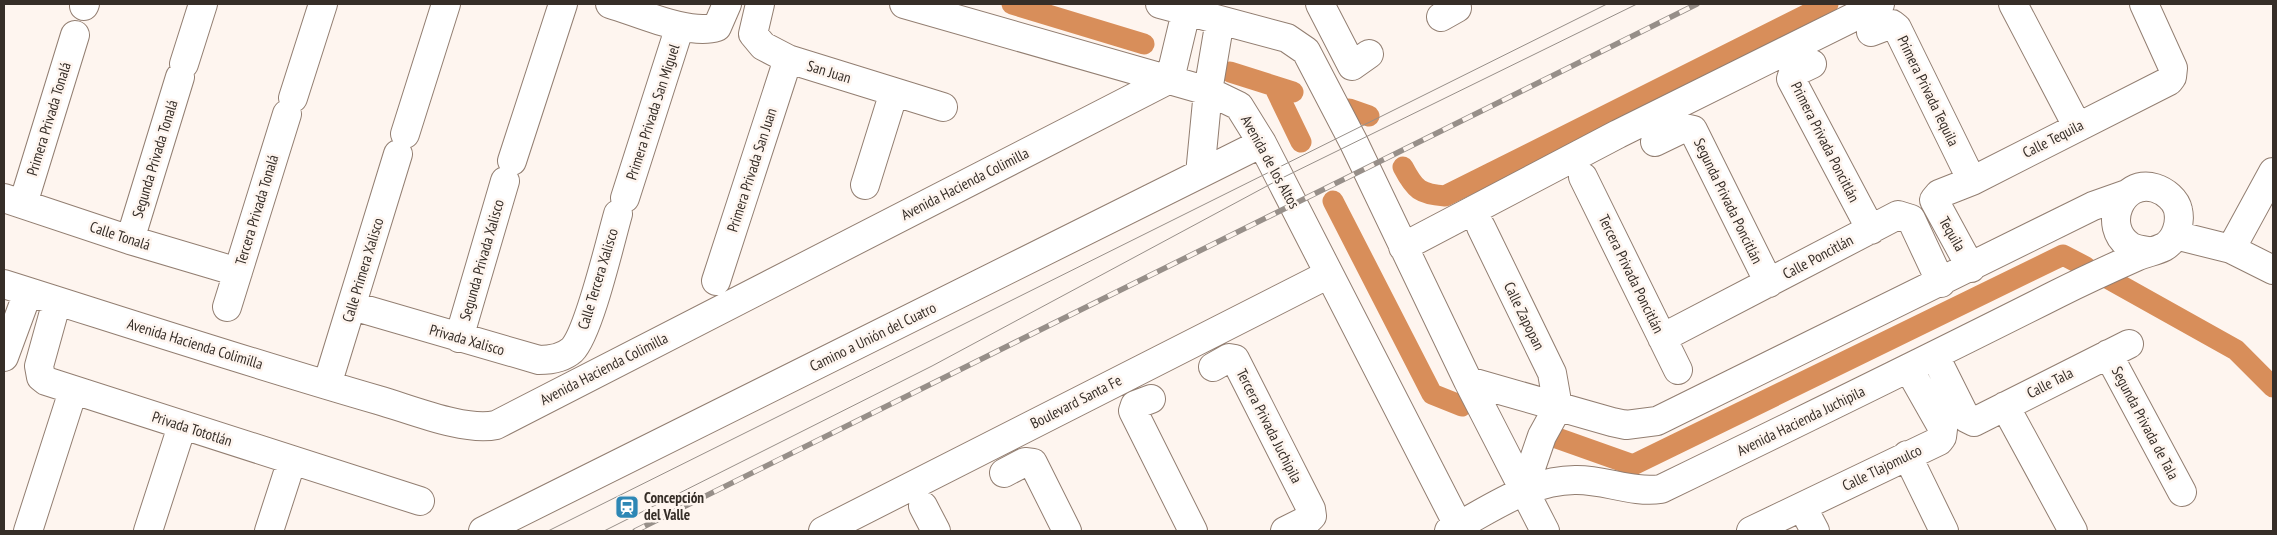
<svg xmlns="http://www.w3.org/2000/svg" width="2277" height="535" font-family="'PT Sans Narrow',sans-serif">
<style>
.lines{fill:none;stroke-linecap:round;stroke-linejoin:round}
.canal{stroke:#d88e5a;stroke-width:21}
.minor-casing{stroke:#927e71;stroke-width:30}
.minor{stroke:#fff;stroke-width:28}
.tram{stroke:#978f89;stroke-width:1}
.rail-casing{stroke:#978f89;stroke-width:5.5}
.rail{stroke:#fef5ef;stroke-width:4;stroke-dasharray:11;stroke-linecap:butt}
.labels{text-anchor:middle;stroke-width:5;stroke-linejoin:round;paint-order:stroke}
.street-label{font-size:15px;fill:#362e28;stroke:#fef5ef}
.poi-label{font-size:15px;font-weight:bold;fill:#362e28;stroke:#fef5ef;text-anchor:start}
</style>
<rect width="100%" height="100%" fill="#fef5ef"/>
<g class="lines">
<path class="canal" d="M 1012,4 L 1144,44
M 1230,72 L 1293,92
M 1274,86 L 1301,142
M 1349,109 L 1369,116
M 1403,167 C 1415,190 1420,194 1445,196 L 1828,4
M 1333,201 L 1432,394 L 1462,406
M 2109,279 L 2236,350 L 2273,387
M 1554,437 L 1633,465 L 2063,255 L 2086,267"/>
<g class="minor-casing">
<path id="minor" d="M 610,4 C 638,12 689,36 717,27 L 727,4
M 760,4 L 753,34 L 763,46 L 788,59 L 943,107
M 904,4 L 1208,91 L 1239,106 L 1262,143 L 1461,531
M 1160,4 L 1287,38 L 1306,51 L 1354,143 L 1468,381 L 1545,531
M 1320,4 L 1352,66 L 1369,54
M 2013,4 L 2077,126
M 84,6 L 85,4
M 1441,17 L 1457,8 L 1455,4
M 1871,32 L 1892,24 L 1897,28 L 1972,181
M 184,64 L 203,4
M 1812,64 L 1793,73 L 1791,79 L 1871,230
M 1170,79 L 1186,12 L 1181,4
M 293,98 L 323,4
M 405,134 L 446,4
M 1655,142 L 1684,128 L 1693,130 L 1769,283
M 512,161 L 563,4
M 1200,174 L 1208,91 L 1220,20
M 1583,177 L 1678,370
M 865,185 L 894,92
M 4,198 L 130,240 L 238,272
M 625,198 L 680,26
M 23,204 L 75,35
M 1481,227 L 1552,373 L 1558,407
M 2175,235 L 2231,249 L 2273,270
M 130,240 L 180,77
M 1403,247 L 1618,134 L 1880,4
M 2231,249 L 2273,172
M 1971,268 L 1934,200 L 1939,194 L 1972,181 L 2169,81 L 2172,77 L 2173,68 L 2144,4
M 716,281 L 788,59
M 4,284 C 128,323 253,364 378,400 C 410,409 465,432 496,425 L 1170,79
M 57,301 L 39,366 L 41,377 L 46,381 L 420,501
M 353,306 L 539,360 C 551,360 563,358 572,350 C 589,333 610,242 618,214
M 227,307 L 287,114
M 459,338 L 505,181
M 1662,338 L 1898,215 L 1911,219 L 1941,283
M 2108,354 L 2182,492
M 1935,356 L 1966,418 L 1974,422 L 2129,344
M 4,357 L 28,292
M 1213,367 L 1229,358 L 1235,359 L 1311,509 L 1312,516 L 1309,519 L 1285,531
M 1468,381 L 1612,422 L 1626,425 L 1657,421 L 2093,206 L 2127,194
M 327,385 L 398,154
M 1151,399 L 1135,405 L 1133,411 L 1193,531
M 2005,406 L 2073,531
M 1907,455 L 1944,531
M 1004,473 L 1025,462 L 1033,463 L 1067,531
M 1523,491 L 1542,436 L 1558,407
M 923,506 L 936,531
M 1803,508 L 1815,531
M 28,531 L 73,391
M 148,531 L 182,426
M 269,531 L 292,460
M 483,531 L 1262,143
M 823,531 L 1329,274
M 1449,531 C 1488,511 1530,479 1577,480 C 1606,480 1632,493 1661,489 C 1793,425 1926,360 2057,294 C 2083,281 2109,269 2136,257 C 2145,253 2156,251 2164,247 C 2176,240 2181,223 2178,210 C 2176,200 2165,191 2155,188 C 2121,178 2101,227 2130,246 C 2135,249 2142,250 2148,251
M 1751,531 L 1939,441 L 1942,437 L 1943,429 L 1909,369"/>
</g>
<use href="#minor" class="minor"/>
<path class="tram" d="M 548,531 L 1607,4
M 604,531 L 932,366 L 1280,179 L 1637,4"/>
<g class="rail-casing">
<path id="rail" d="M 635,531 L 1697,4"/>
</g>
<use href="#rail" class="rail"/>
</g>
<defs>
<g id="station-square" transform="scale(1.25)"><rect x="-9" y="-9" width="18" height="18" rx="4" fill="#2e87b5" stroke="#fef5ef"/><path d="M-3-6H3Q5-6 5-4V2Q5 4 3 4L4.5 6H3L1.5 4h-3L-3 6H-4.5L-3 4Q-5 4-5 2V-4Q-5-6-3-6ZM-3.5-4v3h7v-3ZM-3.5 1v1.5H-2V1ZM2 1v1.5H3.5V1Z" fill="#fff"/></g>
</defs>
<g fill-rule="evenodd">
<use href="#station-square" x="627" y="507"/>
</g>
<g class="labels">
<g class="street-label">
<text transform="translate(829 72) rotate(17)" y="5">San Juan</text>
<text transform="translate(1928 91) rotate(64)" y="5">Primera Privada Tequila</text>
<text transform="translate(653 112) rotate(-72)" y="5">Primera Privada San Miguel</text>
<text transform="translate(49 119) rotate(-73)" y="5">Primera Privada Tonalá</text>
<text transform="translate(2053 139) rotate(-27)" y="5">Calle Tequila</text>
<text transform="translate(1825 142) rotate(63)" y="5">Primera Privada Poncitlán</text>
<text transform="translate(155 159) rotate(-73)" y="5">Segunda Privada Tonalá</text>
<text transform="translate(1270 162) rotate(61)" y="5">Avenida de los Altos</text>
<text transform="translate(752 170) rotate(-72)" y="5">Primera Privada San Juan</text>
<text transform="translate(965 184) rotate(-27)" y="5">Avenida Hacienda Colimilla</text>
<text transform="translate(1728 201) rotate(64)" y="5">Segunda Privada Poncitlán</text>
<text transform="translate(257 210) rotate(-73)" y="5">Tercera Privada Tonalá</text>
<text transform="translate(1952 234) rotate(60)" y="5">Tequila</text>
<text transform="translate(120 236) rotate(18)" y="5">Calle Tonalá</text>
<text transform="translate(1818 257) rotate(-28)" y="5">Calle Poncitlán</text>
<text transform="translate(482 260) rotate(-74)" y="5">Segunda Privada Xalisco</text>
<text transform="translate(363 270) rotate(-73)" y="5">Calle Primera Xalisco</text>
<text transform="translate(1631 274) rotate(64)" y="5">Tercera Privada Poncitlán</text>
<text transform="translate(598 279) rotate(-73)" y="5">Calle Tercera Xalisco</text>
<text transform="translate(1524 316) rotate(64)" y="5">Calle Zapopan</text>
<text transform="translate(873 337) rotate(-26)" y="5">Camino a Unión del Cuatro</text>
<text transform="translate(467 340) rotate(16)" y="5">Privada Xalisco</text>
<text transform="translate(195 344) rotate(17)" y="5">Avenida Hacienda Colimilla</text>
<text transform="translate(604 369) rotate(-27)" y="5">Avenida Hacienda Colimilla</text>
<text transform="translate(2050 383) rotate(-27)" y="5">Calle Tala</text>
<text transform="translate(1076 402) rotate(-27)" y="5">Boulevard Santa Fe</text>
<text transform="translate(1801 421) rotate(-26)" y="5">Avenida Hacienda Juchipila</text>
<text transform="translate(2145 423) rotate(62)" y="5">Segunda Privada de Tala</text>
<text transform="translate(1269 426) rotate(63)" y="5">Tercera Privada Juchipila</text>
<text transform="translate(192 429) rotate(18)" y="5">Privada Tototlán</text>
<text transform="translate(1882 468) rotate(-26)" y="5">Calle Tlajomulco</text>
</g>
<g class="poi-label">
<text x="644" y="503">Concepción<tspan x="644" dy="17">del Valle</tspan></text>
</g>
</g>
<rect width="2277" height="535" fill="none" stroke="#362e28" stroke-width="10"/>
</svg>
